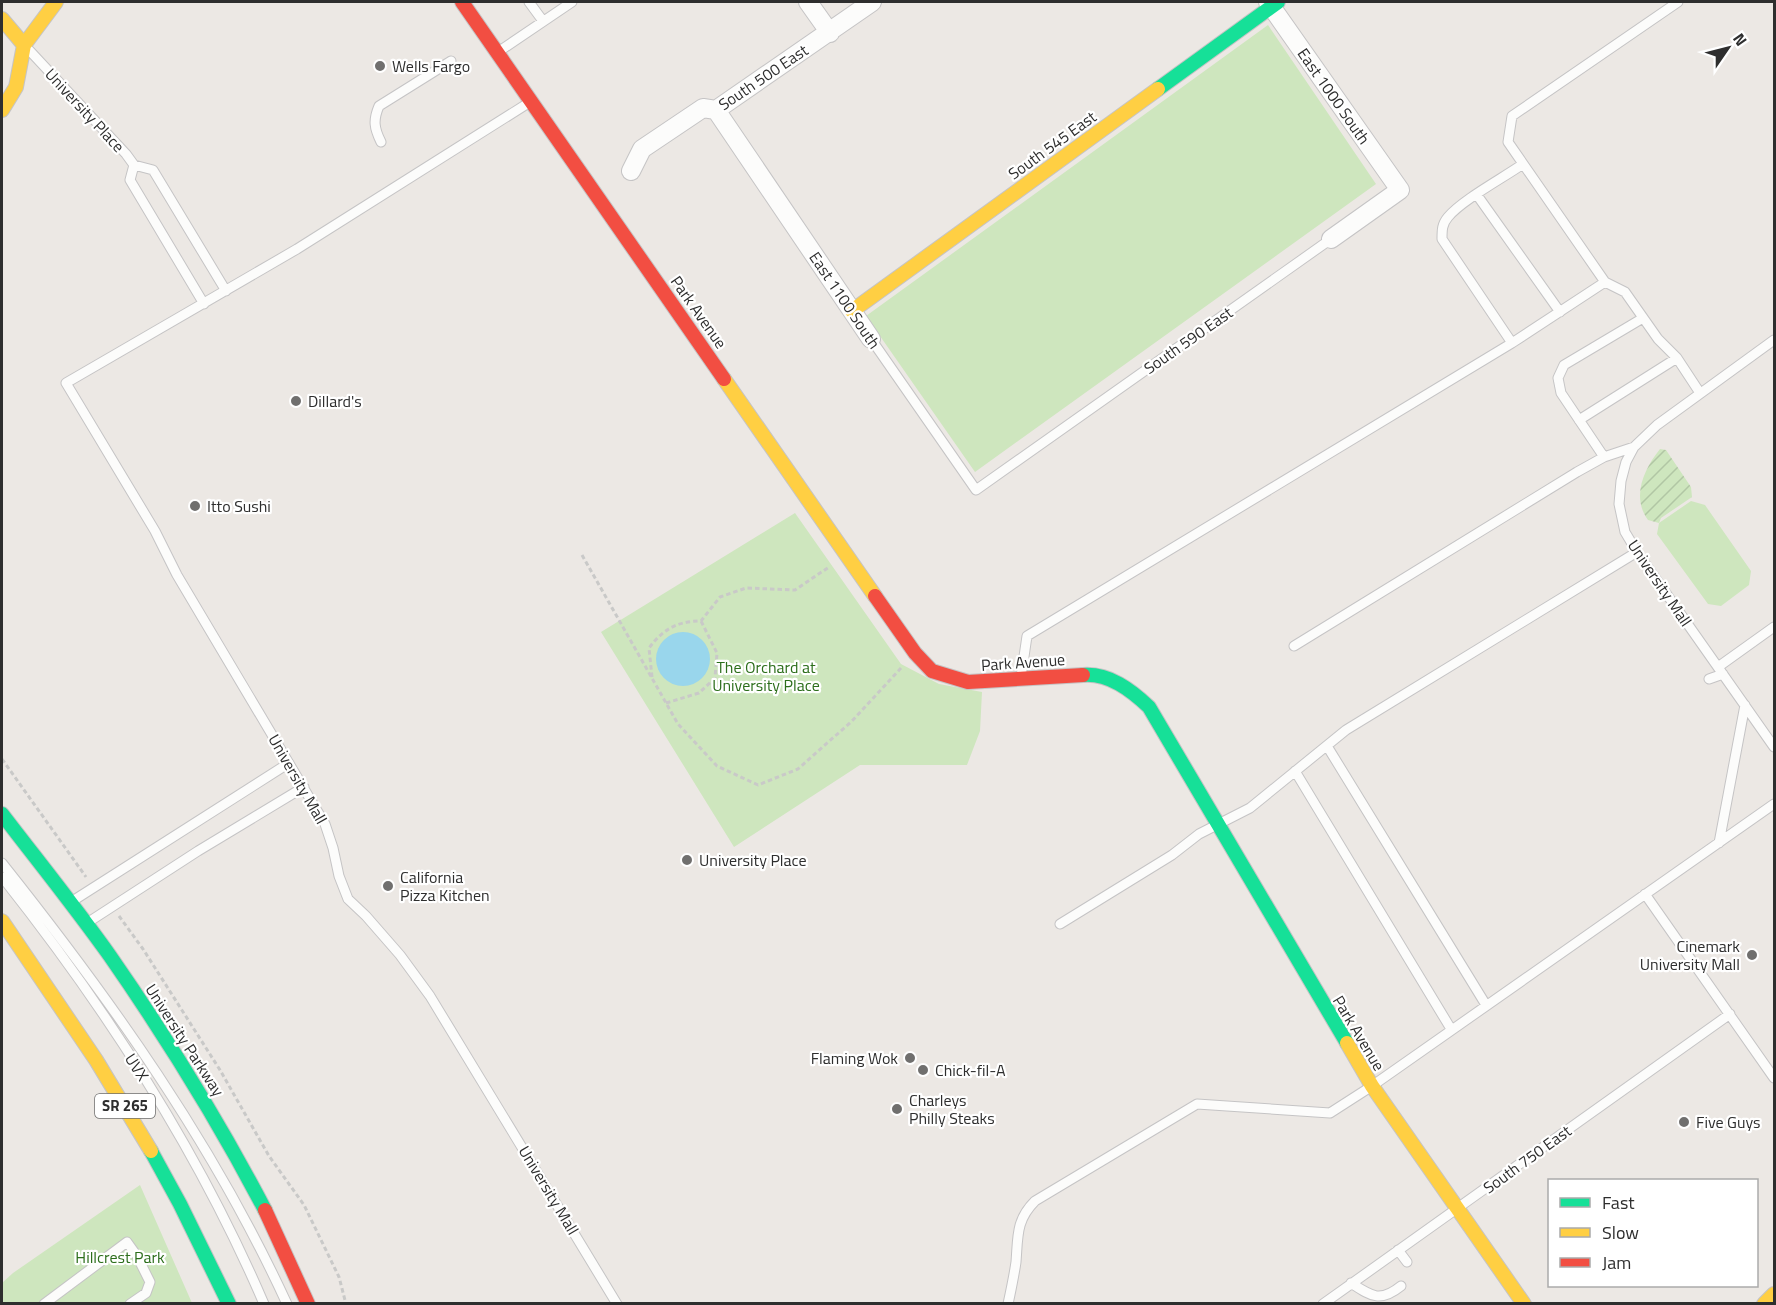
<svg xmlns="http://www.w3.org/2000/svg" width="1776" height="1305" font-family="'Titillium Web',sans-serif">
<style>
.grass{fill:#cee6be}
.garden{fill:url(#garden-furrows)}
.water{fill:#99d6ec}
.lines{fill:none;stroke-linecap:round;stroke-linejoin:round}
.lane-casing{stroke:#c5c4c5;stroke-width:11}
.street-casing{stroke:#c5c4c5;stroke-width:20}
.fast-casing{stroke:#c5c4c5;stroke-width:16}
.slow-casing{stroke:#c5c4c5;stroke-width:16}
.jam-casing{stroke:#c5c4c5;stroke-width:16}
.path{stroke:#c9c9c8;stroke-width:3;stroke-dasharray:4.5 3;stroke-linecap:butt}
.lane{stroke:#fcfcfb;stroke-width:9}
.street{stroke:#fcfcfb;stroke-width:18}
.fast{stroke:#16e098;stroke-width:14}
.slow{stroke:#ffcf43;stroke-width:14}
.jam{stroke:#f24e42;stroke-width:14}
.poi-dot{fill:#706f6e;stroke:#fff;stroke-width:2}
.labels{text-anchor:middle;stroke-width:4.5;stroke-linejoin:round;paint-order:stroke}
.shield{fill:#fff;stroke:#6d6d6d;stroke-width:1.5}
.shield-label{font-size:15px;font-weight:bold;fill:#2e2e2e}
.poi-label{font-size:16px;fill:#2e2e2e;stroke:#fff;text-anchor:start}
.street-label{font-size:16px;fill:#2e2e2e;stroke:#fff}
.park-label{font-size:16px;fill:#2c6e1b;stroke:#fff}
</style>
<defs>
<pattern id="garden-furrows" width="10" height="10" patternUnits="userSpaceOnUse" patternTransform="scale(1.5)"><rect width="10" height="10" fill="#cee6be"/><path d="M-1 1l2-2M0 10L10 0M9 11l2-2" fill="none" stroke="#b1c6a4"/></pattern>
</defs>
<rect width="100%" height="100%" fill="#ece8e4"/>
<path class="grass" d="M 1268,25 L 1376,184 L 975,472 L 866,316 Z
M 1691,501 L 1705,505 L 1751,571 L 1749,585 L 1721,606 L 1708,604 L 1657,534 L 1659,523 Z
M 795,513 L 901,664 L 939,684 L 982,692 L 980,731 L 967,765 L 860,765 L 734,847 L 601,632 Z
M 140,1185 L 192,1303 L 2,1304 L 2,1283 L 13,1273 Z"/>
<path class="garden" d="M 1660,449 L 1666,450 L 1691,487 L 1692,497 L 1661,518 L 1659,523 L 1648,520 C 1631,497 1644,469 1660,449 Z"/>
<path class="water" d="M656 659a27 27 0 1 1 54 0a27 27 0 1 1-54 0Z"/>
<g class="lines">
<g class="lane-casing">
<path id="lane" d="M 529,2 L 543,21
M 29,50 L 126,154 L 134,165 L 130,180 L 204,304
M 498,52 L 572,2
M 530,102 L 297,249 L 66,383 L 155,531 L 177,575 L 325,824 L 333,848 L 339,876 L 348,899 L 366,916 L 400,955 L 430,996 L 617,1304
M 381,142 C 374,128 373,120 379,106 L 451,61
M 134,165 L 153,170 L 226,291
M 1477,195 L 1560,312
M 1605,282 L 1508,142 L 1512,116 L 1678,2
M 871,339 L 976,490 L 1331,239
M 1774,340 L 1657,425 L 1634,447 L 1626,462 L 1621,481 L 1619,504 L 1625,532 L 1637,552 L 1774,747
M 1512,343 L 1442,239 C 1442,230 1442,224 1448,217 C 1462,200 1503,178 1523,164
M 1579,420 L 1677,358
M 1604,457 L 1561,393 L 1558,378 L 1564,365 L 1643,318
M 1294,646 L 1577,472 L 1604,457 L 1634,447
M 1718,667 L 1774,627
M 1021,677 L 1027,636 L 1512,343 L 1605,282 L 1625,292 L 1658,339 L 1677,358 L 1700,393
M 1709,679 L 1723,674
M 1327,746 L 1486,1005
M 1295,771 L 1451,1029
M 1719,843 L 1745,705
M 2,863 C 111,1000 213,1143 287,1304
M 2,877 C 106,1008 198,1150 264,1304
M 1645,894 L 1774,1078
M 71,902 L 289,763
M 87,923 L 198,851 L 304,787
M 1060,924 L 1172,855 L 1199,834 L 1250,808 L 1346,730 L 1637,552
M 1398,1250 L 1407,1262
M 1351,1283 C 1371,1296 1380,1303 1401,1286
M 44,1304 L 127,1242 L 137,1256 L 150,1282 L 146,1293 L 130,1304
M 1008,1304 C 1011,1290 1014,1276 1016,1262 C 1018,1236 1016,1220 1035,1201 L 1197,1104 L 1330,1113 L 1372,1086 L 1774,804
M 1323,1304 L 1730,1014"/>
</g>
<g class="street-casing">
<path id="street" d="M 808,2 L 830,33
M 1268,2 L 1400,190 L 1331,239
M 716,110 L 871,339
M 631,171 L 642,149 L 703,108 L 716,110 L 872,2"/>
</g>
<g class="fast-casing">
<path id="fast" d="M 1158,89 L 1278,2
M 1083,675 C 1109,673 1131,690 1149,707 L 1347,1043
M 2,814 C 38,861 76,908 110,956 C 167,1038 219,1122 265,1210
M 151,1151 L 180,1204 L 229,1304"/>
</g>
<g class="slow-casing">
<path id="slow" d="M 2,19 L 24,45
M 2,110 L 16,87 L 24,45 L 56,2
M 852,311 L 1158,89
M 724,379 L 875,596
M 2,921 L 96,1060 L 151,1151
M 1347,1043 L 1372,1086 L 1524,1304
M 1764,1304 L 1774,1294"/>
</g>
<g class="jam-casing">
<path id="jam" d="M 462,2 L 724,379
M 875,596 L 915,653 L 932,671 L 968,682 L 1083,675
M 265,1210 L 308,1304"/>
</g>
<path class="path" d="M 582,555 L 678,724 L 717,766 L 758,785 L 798,769 L 852,721 L 901,668
M 652,677 L 649,648 C 663,629 678,621 701,621 L 720,597 L 746,588 L 795,590 L 829,567
M 666,703 L 699,693 L 715,678 L 717,653 L 701,621
M 2,759 L 86,877
M 119,916 L 143,949 L 220,1070 L 269,1156 L 304,1205 L 339,1277 L 346,1304"/>
<use href="#lane" class="lane"/>
<use href="#street" class="street"/>
<use href="#fast" class="fast"/>
<use href="#slow" class="slow"/>
<use href="#jam" class="jam"/>
</g>
<g class="poi-dot">
<circle cx="380" cy="66" r="6"/>
<circle cx="296" cy="401" r="6"/>
<circle cx="195" cy="506" r="6"/>
<circle cx="687" cy="860" r="6"/>
<circle cx="388" cy="886" r="6"/>
<circle cx="1752" cy="955" r="6"/>
<circle cx="910" cy="1058" r="6"/>
<circle cx="923" cy="1070" r="6"/>
<circle cx="897" cy="1109" r="6"/>
<circle cx="1684" cy="1122" r="6"/>
</g>
<g class="labels">
<rect class="shield" x="95" y="1094" width="60" height="24" rx="4.5"/>
<g class="shield-label">
<text x="125" y="1111">SR 265</text>
</g>
<g class="poi-label">
<text x="392" y="72">Wells Fargo</text>
<text x="308" y="407">Dillard's</text>
<text x="207" y="512">Itto Sushi</text>
<text x="699" y="866">University Place</text>
<text x="400" y="883">California<tspan x="400" dy="18">Pizza Kitchen</tspan></text>
<text x="1740" y="952" text-anchor="end">Cinemark<tspan x="1740" dy="18">University Mall</tspan></text>
<text x="898" y="1064" text-anchor="end">Flaming Wok</text>
<text x="935" y="1076">Chick-fil-A</text>
<text x="909" y="1106">Charleys<tspan x="909" dy="18">Philly Steaks</tspan></text>
<text x="1696" y="1128">Five Guys</text>
</g>
<g class="street-label">
<text transform="translate(763 77) rotate(-34)" y="6">South 500 East</text>
<text transform="translate(1334 96) rotate(55)" y="6">East 1000 South</text>
<text transform="translate(85 110) rotate(47)" y="6">University Place</text>
<text transform="translate(1052 145) rotate(-36)" y="6">South 545 East</text>
<text transform="translate(845 300) rotate(56)" y="6">East 1100 South</text>
<text transform="translate(699 312) rotate(55)" y="6">Park Avenue</text>
<text transform="translate(1188 340) rotate(-35)" y="6">South 590 East</text>
<text transform="translate(1660 583) rotate(56)" y="6">University Mall</text>
<text transform="translate(1023 662) rotate(-4)" y="6">Park Avenue</text>
<text transform="translate(298 779) rotate(60)" y="6">University Mall</text>
<text transform="translate(1359 1033) rotate(59)" y="6">Park Avenue</text>
<text transform="translate(185 1040) rotate(57)" y="6">University Parkway</text>
<text transform="translate(137 1067) rotate(57)" y="6">UVX</text>
<text transform="translate(1527 1159) rotate(-36)" y="6">South 750 East</text>
<text transform="translate(549 1190) rotate(59)" y="6">University Mall</text>
</g>
<g class="park-label">
<text x="766" y="673">The Orchard at<tspan x="766" dy="18">University Place</tspan></text>
<text x="120" y="1263">Hillcrest Park</text>
</g>
</g>
<rect width="1776" height="1305" fill="none" stroke="#2e2e2e" stroke-width="6"/>
<rect x="1548" y="1179" width="210" height="108" fill="#ffffff" stroke="#ababab" stroke-width="1.5"/>
<rect x="1560" y="1198" width="30" height="9" fill="#16e098" stroke="#ababab" stroke-width="1.5"/>
<text x="1602" y="1209" font-size="18" fill="#2e2e2e">Fast</text>
<rect x="1560" y="1228" width="30" height="9" fill="#ffcf43" stroke="#ababab" stroke-width="1.5"/>
<text x="1602" y="1239" font-size="18" fill="#2e2e2e">Slow</text>
<rect x="1560" y="1258" width="30" height="9" fill="#f24e42" stroke="#ababab" stroke-width="1.5"/>
<text x="1602" y="1269" font-size="18" fill="#2e2e2e">Jam</text>
<g transform="translate(1728 48) rotate(55)" stroke="#ffffff" stroke-width="4.5" paint-order="stroke">
<path d="M0-4.5L10 22L0 15L-10 22Z" fill="#2e2e2e"/>
<text y="-9" font-size="16" font-weight="bold" text-anchor="middle" fill="#2e2e2e">N</text>
</g>
</svg>
